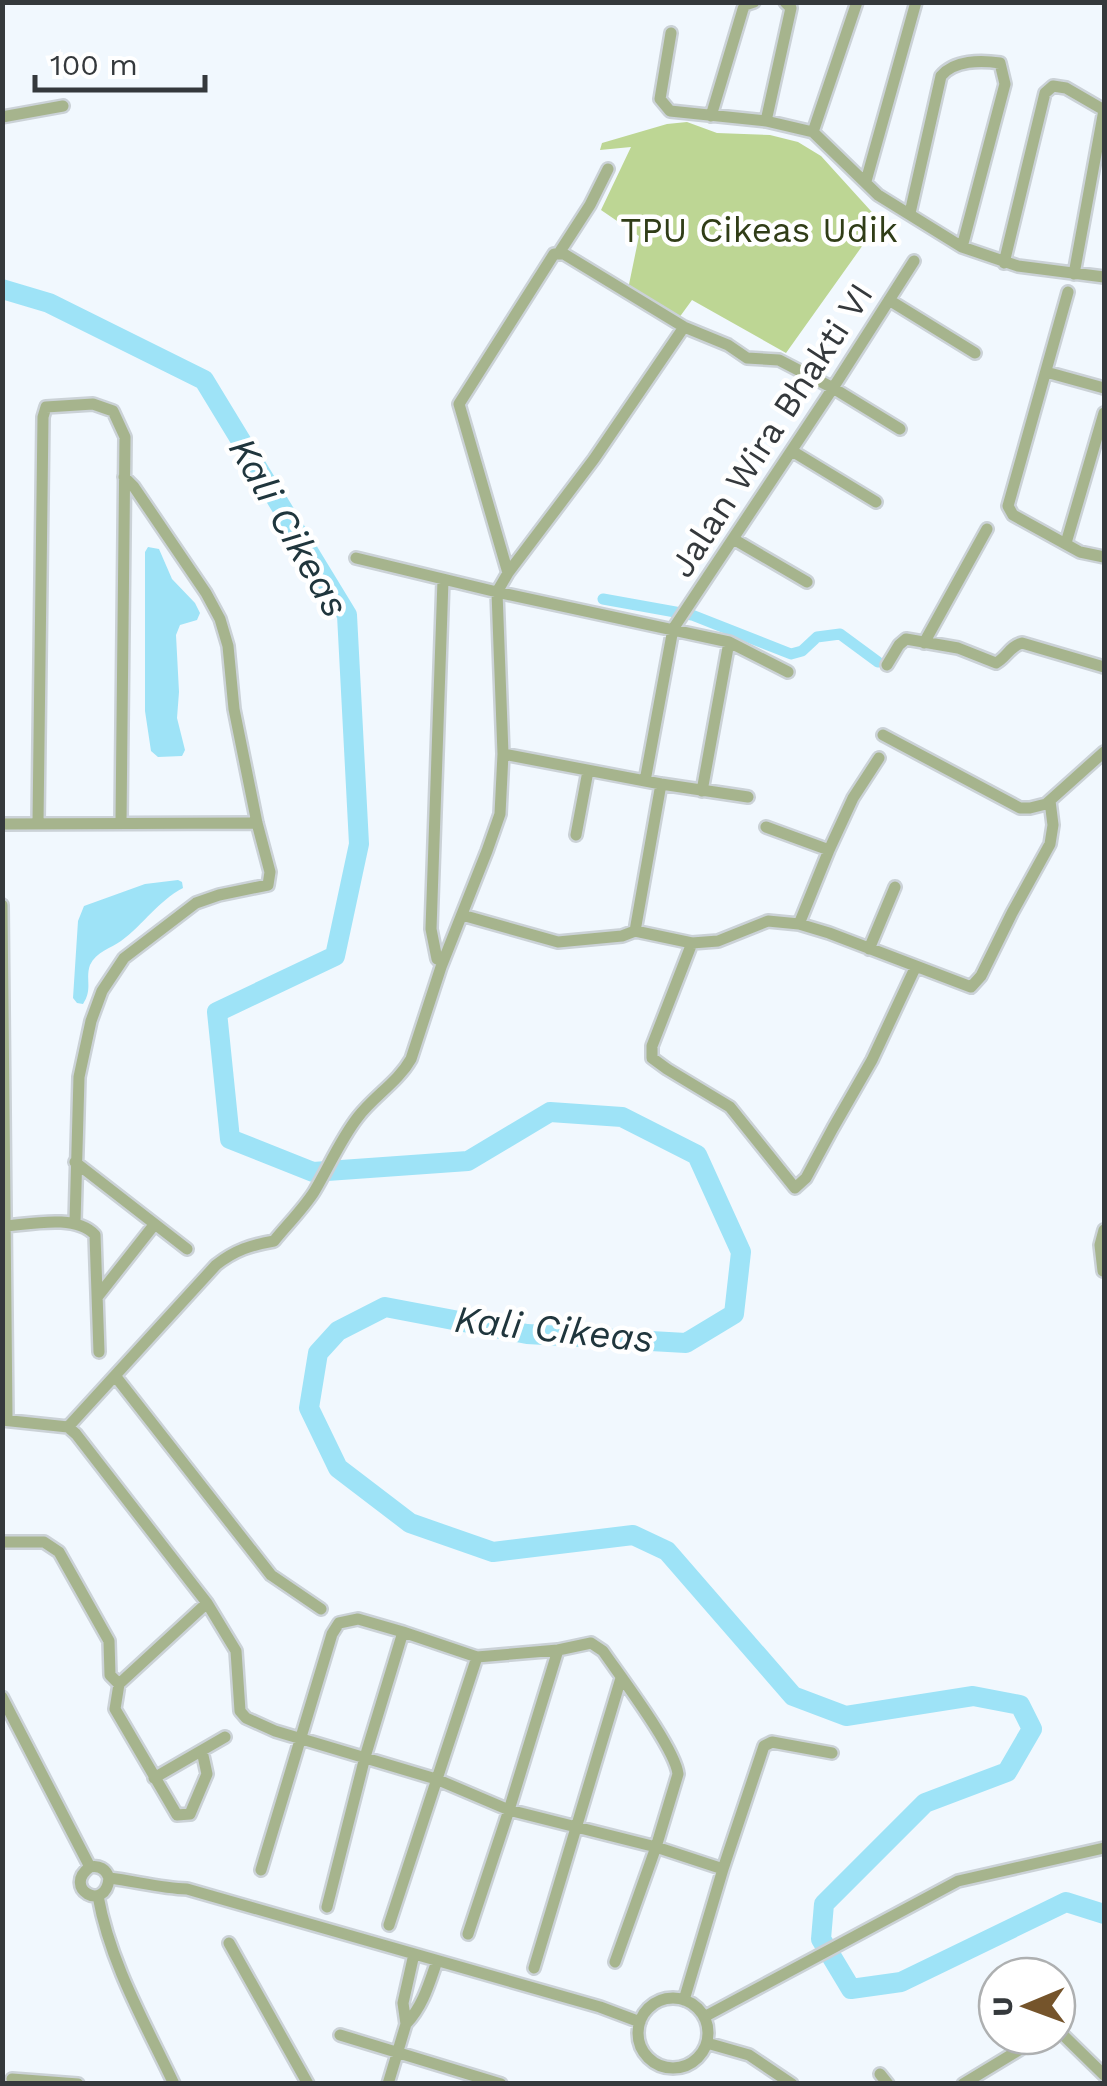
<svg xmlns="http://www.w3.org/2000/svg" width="1107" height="2086" font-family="'Work Sans',sans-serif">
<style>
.green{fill:#bdd694}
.water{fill:#9ee3f7}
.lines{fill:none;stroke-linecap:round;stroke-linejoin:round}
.canal{stroke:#9ee3f7;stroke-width:11}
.river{stroke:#9ee3f7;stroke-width:20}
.minor-casing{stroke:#cbd2d7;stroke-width:16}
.minor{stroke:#a6b48d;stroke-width:11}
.labels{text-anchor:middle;stroke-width:9;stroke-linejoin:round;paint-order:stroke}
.park-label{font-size:35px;fill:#303d17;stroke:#fff}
.street-label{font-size:35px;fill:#35393c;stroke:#fff}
.water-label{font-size:38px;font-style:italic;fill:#20363d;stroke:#fff}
</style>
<rect width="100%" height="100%" fill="#f1f8fe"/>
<path class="green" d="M 687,122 L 717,133 L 770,135 L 798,142 L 821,156 L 880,221 L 786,353 L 692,300 L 676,322 L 626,299 L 639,236 L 601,210 L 631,147 L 600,150 L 602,143 L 667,124 Z"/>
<path class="water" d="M 148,547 L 159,549 L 172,579 L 195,603 L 200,613 L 197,620 L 180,625 L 176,635 L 179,692 L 177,718 L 185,750 L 182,756 L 158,757 L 151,751 L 145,711 L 145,552 Z
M 178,880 L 182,882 L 183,888 C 158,901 144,924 121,941 C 111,948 96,952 90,965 C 85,979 93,989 83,1004 L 77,1003 L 73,998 L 78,921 L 84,906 L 145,884 Z"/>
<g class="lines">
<path class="canal" d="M 603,599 L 692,615 L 791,654 L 802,651 L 817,637 L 840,634 L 878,662"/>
<path class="river" d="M 2,289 L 49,303 L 204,380 L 347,615 L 359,844 L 335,956 L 217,1012 L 230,1139 L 313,1172 L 468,1161 L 550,1112 L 622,1117 L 697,1155 L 741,1252 L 734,1314 L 686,1343 L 527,1334 L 385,1307 L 338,1331 L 318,1353 L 309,1408 L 338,1468 L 410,1523 L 493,1552 L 633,1535 L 667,1551 L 793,1696 L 846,1716 L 973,1696 L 1020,1705 L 1032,1729 L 1007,1772 L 925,1803 L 824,1904 L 821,1939 L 851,1989 L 901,1982 L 1066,1902 L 1104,1914"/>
<g class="minor-casing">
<path id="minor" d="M 671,33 L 660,99 L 670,111 L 766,121 L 813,132 L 878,195 L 962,247 L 1018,266 L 1104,277
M 711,116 L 743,9 L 745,5 L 754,2
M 2,117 L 63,106
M 766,121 L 791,8 L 785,2
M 813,132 L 857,2
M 866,181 L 916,2
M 910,213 L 941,76 C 954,60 981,60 1000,63 L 1005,84 L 962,247
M 559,253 L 590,205 L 608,169
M 1004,263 L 1045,93 L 1053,86 L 1066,88 L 1104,110
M 1074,274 L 1104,110
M 1068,292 L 1008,506 L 1013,515 L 1080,552 L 1104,557
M 889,300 L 975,353
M 1046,372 L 1104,388
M 792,451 L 876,502
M 735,540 L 807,582
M 1066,543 L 1104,413
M 356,558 L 497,592 L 729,642 L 788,672
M 508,573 L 459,404 L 554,254 L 564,254 L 684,327 L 728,345 L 747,358 L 779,360 L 833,388 L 900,429
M 924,643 L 987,529
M 887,665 L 899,645 L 906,639 L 958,648 L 996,663 C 1006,658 1010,646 1022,643 L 1104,667
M 883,735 L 1020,808 L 1030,808 L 1046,804 L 1104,752
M 503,754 L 661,784 L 748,797
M 645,781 L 673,629 L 833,388 L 914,261
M 702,791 L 729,642
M 38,823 L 43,417 L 46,407 L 93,404 L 113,411 L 125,437 L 121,822
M 2,824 L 257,823
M 766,827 L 829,850 L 853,798 L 879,758
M 576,835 L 588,771
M 2,905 L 7,1419
M 462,915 L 558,942 L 622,936 L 635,931 L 661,784
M 799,924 L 829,850
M 635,931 L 692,943 L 718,941 L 768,921 L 799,924 L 829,933 L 971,987 L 981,976 L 1012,913 L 1050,844 L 1053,825 L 1050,801
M 692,943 L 652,1046 L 652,1058 L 667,1069 L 730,1107 L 795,1188 L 806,1178 L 833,1128 L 872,1060 L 916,966
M 869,949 L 895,887
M 437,959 L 431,929 L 443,580
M 75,1162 L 187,1249
M 75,1222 L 79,1077 L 91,1021 L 102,991 L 124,958 L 196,903 L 219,895 L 268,885 L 270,872 L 257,823 L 234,709 L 228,646 L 220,619 L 206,593 L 134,487 L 124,477
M 5,1226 C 31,1224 76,1214 95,1235 L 99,1352
M 1103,1271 L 1100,1245 L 1104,1230
M 98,1296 L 154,1225
M 116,1377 L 271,1575 L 321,1609
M 2,1420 L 68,1427 L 76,1434 L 207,1603 L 236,1651 L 240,1711 L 246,1718 L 275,1731 L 436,1779 L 509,1810 L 656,1847 L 723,1869
M 68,1427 L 216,1265 C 235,1250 251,1245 274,1241 C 287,1225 303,1209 314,1192 C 329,1167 340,1140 358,1117 C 374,1096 398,1082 411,1059 L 441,967 L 487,851 L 500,814 L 503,754 L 497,592 L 508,573 L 594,459 L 684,327
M 2,1542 L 44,1542 L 59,1552 L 109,1641 L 110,1675 L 119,1684
M 2,1697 L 90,1867
M 202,1751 L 207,1774 L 190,1814 L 177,1815 L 115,1709 L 119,1684 L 207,1603
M 154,1778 L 225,1737
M 90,1867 C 99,1865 106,1869 109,1878 C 135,1881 160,1888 187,1889 L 600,2007 L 640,2022
M 90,1867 C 61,1888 106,1914 109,1878
M 261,1870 L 332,1634 L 339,1623 L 358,1619 L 403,1632 L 477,1657 L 558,1650 L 591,1643 L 603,1651 C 620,1676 675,1748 678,1774 L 656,1847 L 615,1962
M 98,1896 C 110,1963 145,2023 174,2084
M 327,1907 L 365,1757 L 403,1632
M 389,1925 L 477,1657
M 468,1934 L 509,1810 L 558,1650
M 229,1943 L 308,2084
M 534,1968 L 621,1678
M638 2033a35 35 0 1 1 70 0a35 35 0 1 1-70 0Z
M 684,2000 L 723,1869 L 764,1746 L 772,1742 L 832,1753
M 704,2017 L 958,1881 L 1104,1848
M 406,2024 C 423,2006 429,1984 437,1961
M 1057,2029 L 1104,2075
M 340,2035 L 501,2084
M 707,2043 L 749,2055 L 792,2084
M 880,2074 L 888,2084
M 12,2079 L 78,2084
M 388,2084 L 406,2024 L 403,2003 L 414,1954
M 963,2084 L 1042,2036"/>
</g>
<use href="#minor" class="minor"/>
</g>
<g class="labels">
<g class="park-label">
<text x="759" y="242">TPU Cikeas Udik</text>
</g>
<g class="street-label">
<text transform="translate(771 430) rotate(-57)" y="12">Jalan Wira Bhakti VI</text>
</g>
<g class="water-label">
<text transform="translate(289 527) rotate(60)" y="13">Kali Cikeas</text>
<text transform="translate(554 1329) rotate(6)" y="13">Kali Cikeas</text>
</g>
</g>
<rect width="1107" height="2086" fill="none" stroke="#35393c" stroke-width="10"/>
<g transform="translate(1027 2006) rotate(269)"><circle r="48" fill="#ffffff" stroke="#aeb0b1" stroke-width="2.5"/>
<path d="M0-8L18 38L0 25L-18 38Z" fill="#75542b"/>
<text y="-15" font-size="28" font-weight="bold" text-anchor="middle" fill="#35393c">U</text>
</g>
<path d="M35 75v15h170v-15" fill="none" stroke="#35393c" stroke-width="5"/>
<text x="50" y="75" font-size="30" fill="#35393c" stroke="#ffffff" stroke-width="8" paint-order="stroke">100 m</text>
</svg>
